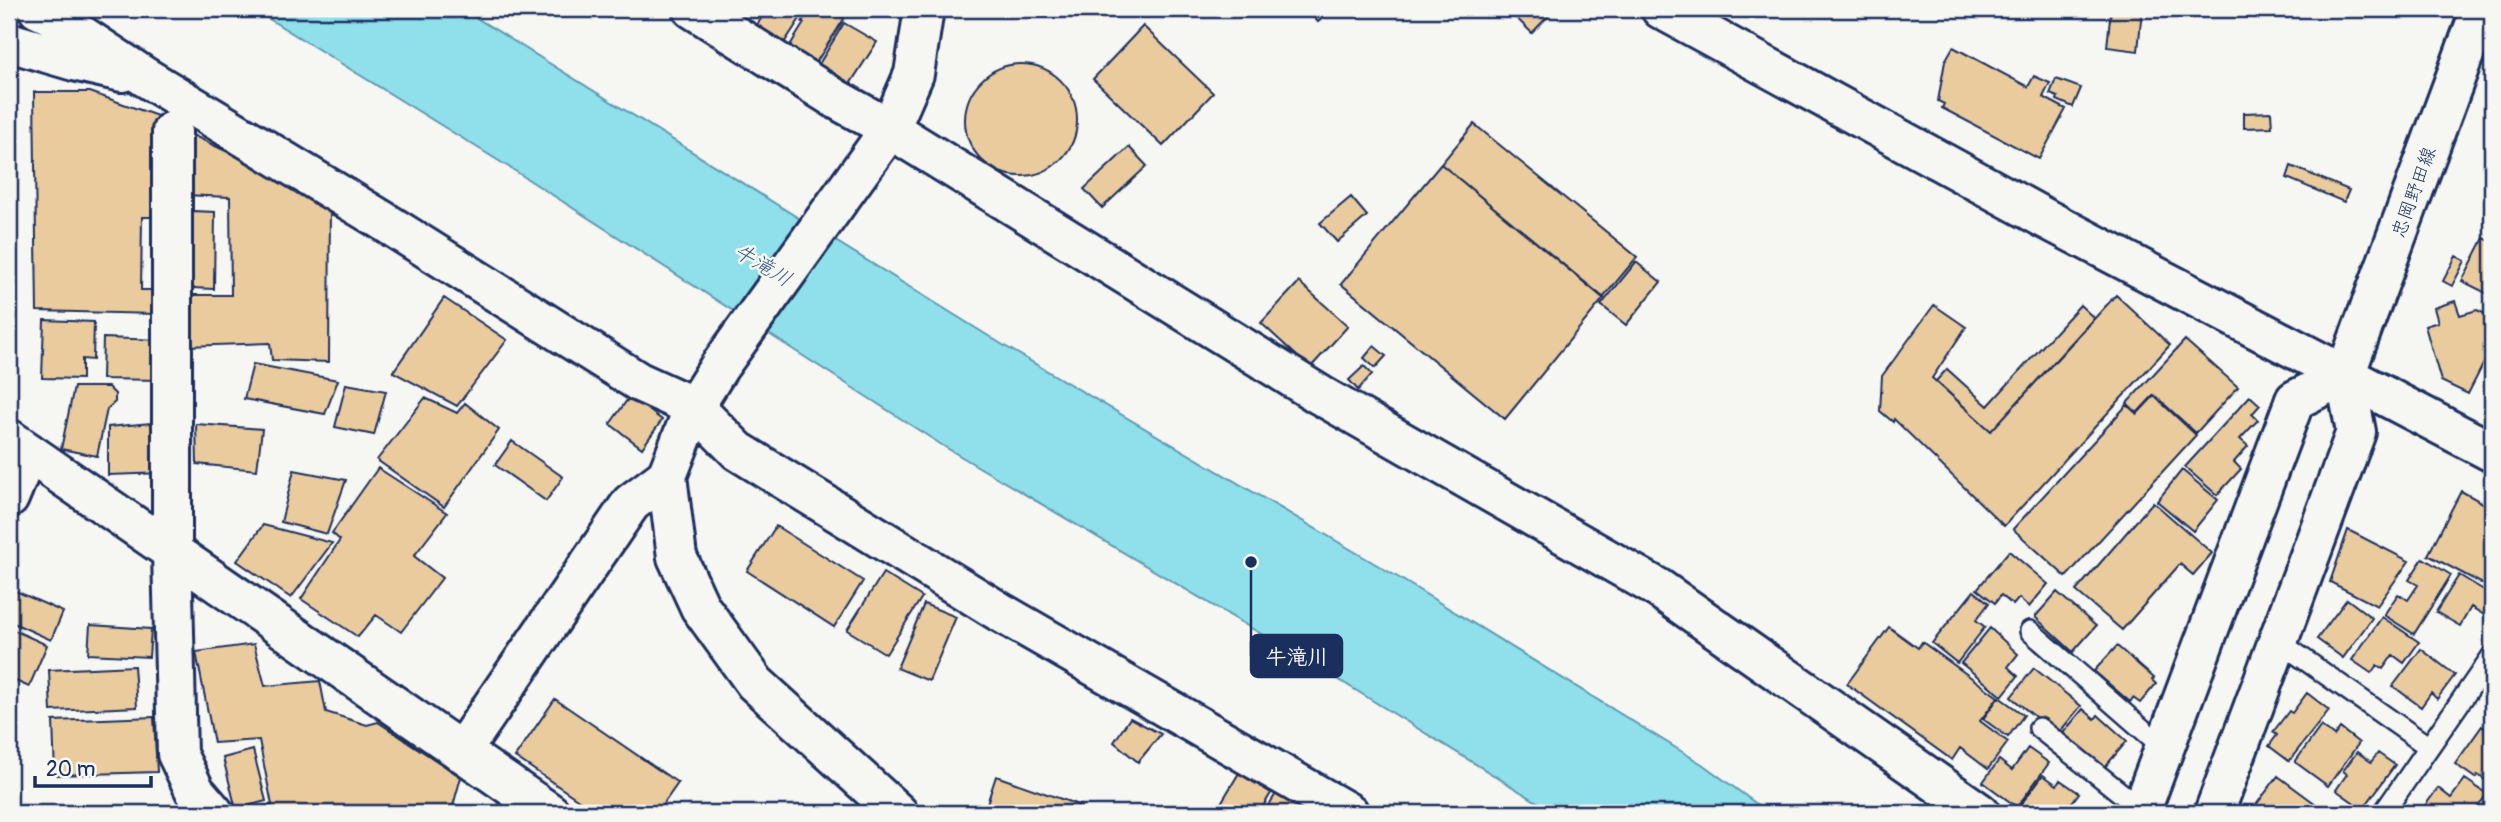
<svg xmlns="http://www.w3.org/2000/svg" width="2501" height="822" font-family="Pangolin,'Klee One',sans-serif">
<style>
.water{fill:#8fe0ea;stroke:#6199b2;stroke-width:2}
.building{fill:#eacb9d;stroke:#1b2f5e;stroke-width:2}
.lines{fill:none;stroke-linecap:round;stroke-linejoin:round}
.service-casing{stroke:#1b2f5e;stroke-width:24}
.minor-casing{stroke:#1b2f5e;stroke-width:44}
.tertiary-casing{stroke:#1b2f5e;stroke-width:44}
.service{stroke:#f6f6f2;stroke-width:19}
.minor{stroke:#f6f6f2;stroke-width:38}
.tertiary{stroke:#f6f6f2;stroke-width:38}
.labels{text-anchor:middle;stroke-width:5;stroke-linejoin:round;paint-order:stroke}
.street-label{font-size:19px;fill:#1b2f5e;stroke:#f6f6f2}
.water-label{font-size:21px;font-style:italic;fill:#385b81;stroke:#f6f6f2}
.leader{fill:none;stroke:#1b2f5e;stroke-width:2.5}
.callout-dot{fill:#1b2f5e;stroke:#f6f6f2;stroke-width:2.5}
.callout{fill:#1b2f5e;stroke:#1b2f5e;stroke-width:2.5}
.callout-label{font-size:21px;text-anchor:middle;font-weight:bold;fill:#fff}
</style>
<rect width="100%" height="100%" fill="#f6f6f2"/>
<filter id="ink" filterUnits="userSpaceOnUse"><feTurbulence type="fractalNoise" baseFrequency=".0143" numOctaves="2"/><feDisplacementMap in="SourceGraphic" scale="14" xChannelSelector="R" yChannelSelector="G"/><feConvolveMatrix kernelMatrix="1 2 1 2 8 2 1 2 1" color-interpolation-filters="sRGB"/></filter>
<g filter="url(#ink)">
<path class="water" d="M 253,9 L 462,9 L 1003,345 L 1396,576 L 1702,764 L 1769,813 L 1555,813 L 1344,683 L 945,447 L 512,169 Z"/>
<path class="building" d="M 731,9 L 755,9 L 752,14 L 744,9 L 740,15 Z
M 767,9 L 801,9 L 805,11 L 784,43 L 757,25 Z
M 810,9 L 828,9 L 844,19 L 815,64 L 789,47 L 804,23 L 802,22 Z
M 1306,9 L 1333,9 L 1318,22 Z
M 1507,9 L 1555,9 L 1532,33 Z
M 1744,9 L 1764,9 L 1759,17 Z
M 2111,9 L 2142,9 L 2138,51 L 2107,47 Z
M 844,23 L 877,42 L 850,84 L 819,64 Z
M 1143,26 L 1213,93 L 1163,146 L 1093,79 Z
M 1953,47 L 2028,87 L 2034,76 L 2050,83 L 2043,97 L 2066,109 L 2039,159 L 1942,108 L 1944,104 L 1938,101 L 1945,61 Z
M965 120a56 56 0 1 1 112 0a56 56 0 1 1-112 0Z
M 2056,79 L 2081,88 L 2073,107 L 2057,100 L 2058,97 L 2050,94 Z
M 34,92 L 90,92 L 163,118 L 161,217 L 142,217 L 141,290 L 156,290 L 156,314 L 37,311 Z
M 2271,112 L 2272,127 L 2244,128 L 2244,113 Z
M 1474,124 L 1637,257 L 1603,298 L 1441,164 Z
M 184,131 L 330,201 L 329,362 L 272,360 L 270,343 L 187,346 L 188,295 L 231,295 L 230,197 L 184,195 Z
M 1129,147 L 1147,166 L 1102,208 L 1084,189 Z
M 1441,164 L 1604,298 L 1505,419 L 1341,284 Z
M 2291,166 L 2349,190 L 2344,202 L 2287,178 Z
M 1351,197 L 1367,216 L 1337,242 L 1320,223 Z
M 193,211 L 215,212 L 214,289 L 192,288 Z
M 2484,238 L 2492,242 L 2492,296 L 2462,281 Z
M 2456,256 L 2465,261 L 2452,286 L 2443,281 Z
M 1636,262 L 1661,282 L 1626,325 L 1601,305 Z
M 1299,282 L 1348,326 L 1310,368 L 1261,323 Z
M 2116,295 L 2170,345 L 2004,526 L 1894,419 L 1893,422 L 1880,411 L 1882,376 L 1934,305 L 1966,327 L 1932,378 L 1991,431 Z
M 444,298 L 507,340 L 457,406 L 393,372 Z
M 2455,301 L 2460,315 L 2477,310 L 2492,317 L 2492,347 L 2468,394 L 2441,381 L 2425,326 L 2438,322 L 2434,308 Z
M 2080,305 L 2094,318 L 1991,431 L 1936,381 L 1947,369 L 1988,406 Z
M 44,320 L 94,322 L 93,360 L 82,359 L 82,379 L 42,378 Z
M 103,338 L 161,340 L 160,380 L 102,379 Z
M 2185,340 L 2238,387 L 2196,433 L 2154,395 L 2137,413 L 2127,403 Z
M 1374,346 L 1386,356 L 1375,368 L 1364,358 Z
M 2492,358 L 2492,373 L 2486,370 Z
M 253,364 L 338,380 L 325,414 L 244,399 Z
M 1364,366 L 1372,374 L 1358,390 L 1349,380 Z
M 346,384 L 386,391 L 374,435 L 335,427 Z
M 74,387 L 108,387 L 115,394 L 115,402 L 107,409 L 97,456 L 61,449 Z
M 630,396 L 662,420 L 642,448 L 610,424 Z
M 2154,396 L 2196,435 L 2066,577 L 2013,529 L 2127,405 L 2137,414 Z
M 2250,396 L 2260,405 L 2252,414 L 2258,420 L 2240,439 L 2248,446 L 2234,462 L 2241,469 L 2217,495 L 2185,467 Z
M 425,398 L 457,413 L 465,403 L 499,430 L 444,507 L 377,460 Z
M 162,422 L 165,473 L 108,475 L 108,427 Z
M 196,424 L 262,429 L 257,470 L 197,464 Z
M 512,441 L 563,477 L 546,501 L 495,465 Z
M 378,468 L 447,513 L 414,556 L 442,578 L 401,632 L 376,615 L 358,637 L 301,599 L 340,540 L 332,533 Z
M 294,470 L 346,480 L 327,534 L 281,522 Z
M 2182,470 L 2218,500 L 2193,531 L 2157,501 Z
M 2461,491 L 2492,508 L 2492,589 L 2428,555 Z
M 2153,502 L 2212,553 L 2193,575 L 2180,564 L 2122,630 L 2076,591 Z
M 263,525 L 332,543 L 291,598 L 237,561 Z
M 776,526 L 863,581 L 834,627 L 747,571 Z
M 2348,530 L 2409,561 L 2377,606 L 2330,582 Z
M 2009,551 L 2048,584 L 2029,607 L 2019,598 L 2013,605 L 2001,595 L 1995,603 L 1977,589 Z
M 2423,558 L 2451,575 L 2414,634 L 2384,615 L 2398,594 L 2408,600 L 2418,585 L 2409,580 Z
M 883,573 L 922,597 L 886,654 L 847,630 Z
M 2459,575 L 2492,595 L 2491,619 L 2471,607 L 2460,626 L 2436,612 Z
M 9,588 L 63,612 L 51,640 L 9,621 Z
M 1974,591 L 1989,603 L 1976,620 L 1985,627 L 1957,663 L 1932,643 Z
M 2057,592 L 2096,626 L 2073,652 L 2035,617 Z
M 2347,599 L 2372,618 L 2343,658 L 2317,639 Z
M 924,604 L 956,617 L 929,681 L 897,668 Z
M 2382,617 L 2419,642 L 2404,663 L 2393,655 L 2383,669 L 2377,665 L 2371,673 L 2352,660 Z
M 90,625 L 151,629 L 149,657 L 88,654 Z
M 1889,627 L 1918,648 L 1922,642 L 1998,697 L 1980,721 L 2008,742 L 1988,769 L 1960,748 L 1952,760 L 1847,684 Z
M 9,628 L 47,645 L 29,687 L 9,678 Z
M 1990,628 L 2018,654 L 2008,667 L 2018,676 L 2002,696 L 1961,663 Z
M 254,644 L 265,686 L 320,681 L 326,712 L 367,725 L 378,722 L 461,777 L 451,813 L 245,813 L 272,805 L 259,740 L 214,743 L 196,652 Z
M 2117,646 L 2154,678 L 2152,680 L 2156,684 L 2140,703 L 2133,698 L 2130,702 L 2094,671 Z
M 2421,649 L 2455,675 L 2437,699 L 2431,693 L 2421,707 L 2393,686 Z
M 134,666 L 137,707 L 51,711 L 49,670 Z
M 2034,668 L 2081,706 L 2057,735 L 2011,697 Z
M 2307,693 L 2329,710 L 2289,761 L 2269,746 L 2277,735 L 2273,732 L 2289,711 L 2292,713 Z
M 1999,697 L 2024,715 L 2008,737 L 1983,719 Z
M 555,699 L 678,783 L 657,813 L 598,813 L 515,757 Z
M 2083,709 L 2095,719 L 2098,715 L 2127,741 L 2104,768 L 2063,733 Z
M 154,717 L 157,772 L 55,775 L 53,721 Z
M 1130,718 L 1161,734 L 1138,762 L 1114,742 Z
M 2321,726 L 2334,736 L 2340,728 L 2359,743 L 2328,786 L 2295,762 Z
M 2482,726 L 2492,733 L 2492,785 L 2478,775 L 2475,778 L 2455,764 Z
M 2028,748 L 2049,763 L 2017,807 L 1983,782 L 1999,760 L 2012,770 Z
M 253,750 L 266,801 L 236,809 L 223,758 Z
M 2357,752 L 2371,762 L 2378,753 L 2395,765 L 2363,809 L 2336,790 L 2347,774 L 2343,771 Z
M 1239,773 L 1271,793 L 1259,813 L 1215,813 Z
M 2043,775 L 2057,785 L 2060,780 L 2079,793 L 2064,813 L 2027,813 L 2019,807 Z
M 996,776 L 1081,806 L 1079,813 L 984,813 Z
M 2278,776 L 2328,813 L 2250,813 Z
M 2465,779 L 2487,794 L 2473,813 L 2433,813 L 2424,807 L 2438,788 L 2451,798 Z
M 1277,792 L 1308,810 L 1306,813 L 1264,813 Z
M 2408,805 L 2418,813 L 2402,813 Z"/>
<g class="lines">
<g class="service-casing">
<path id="service" d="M 2030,631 L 2164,748
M 2278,641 L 2429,747
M 2039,728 L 2141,809
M 2384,812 L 2492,656"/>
</g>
<g class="minor-casing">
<path id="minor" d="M 38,9 L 51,15 L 145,77 L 380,219 L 639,382 L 694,407 L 738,451 L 1000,612 L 1349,813
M 693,9 L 836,99 L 890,129 L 1320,395 L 1658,588 L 1980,813
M 9,42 L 74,61 L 122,72
M 172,131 L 172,552 L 177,754 L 195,791 L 214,813
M 9,439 L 550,813
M 9,498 L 28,452
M 461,752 L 631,503 L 667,476
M 2140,813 L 2295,400 L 2345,375 L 2356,432 L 2214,813"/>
</g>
<g class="tertiary-casing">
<path id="tertiary" d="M 1661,9 L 2048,220 L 2492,452
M 2345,375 L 2481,9
M 898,813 L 755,683 L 700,607 L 677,557 L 667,476 L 694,407 L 719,367 L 890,129 L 914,74 L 924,9"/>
</g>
<use href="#service" class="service"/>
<use href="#minor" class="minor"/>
<use href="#tertiary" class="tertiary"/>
</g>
</g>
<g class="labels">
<g class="street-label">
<text transform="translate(2413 192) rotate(-70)" y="7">忠岡野田線</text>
</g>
<g class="water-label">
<text transform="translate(763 265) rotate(31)" y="7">牛滝川</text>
</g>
</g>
<path class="leader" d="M1251 562L1251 656"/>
<circle class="callout-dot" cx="1251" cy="562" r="7"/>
<rect class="callout" x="1251" y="635" width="91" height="42" rx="7"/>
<g class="callout-label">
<text x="1297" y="664">牛滝川</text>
</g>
<rect width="2501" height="822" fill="none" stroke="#f6f6f2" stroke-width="35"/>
<rect x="18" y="18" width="2466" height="787" fill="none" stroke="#1b2f5e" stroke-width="2.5" filter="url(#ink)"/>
<path d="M35 776v10h116v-10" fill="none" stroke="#1b2f5e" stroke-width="3.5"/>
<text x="46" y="776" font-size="21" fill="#1b2f5e" stroke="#f6f6f2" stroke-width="5" paint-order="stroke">20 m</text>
</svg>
